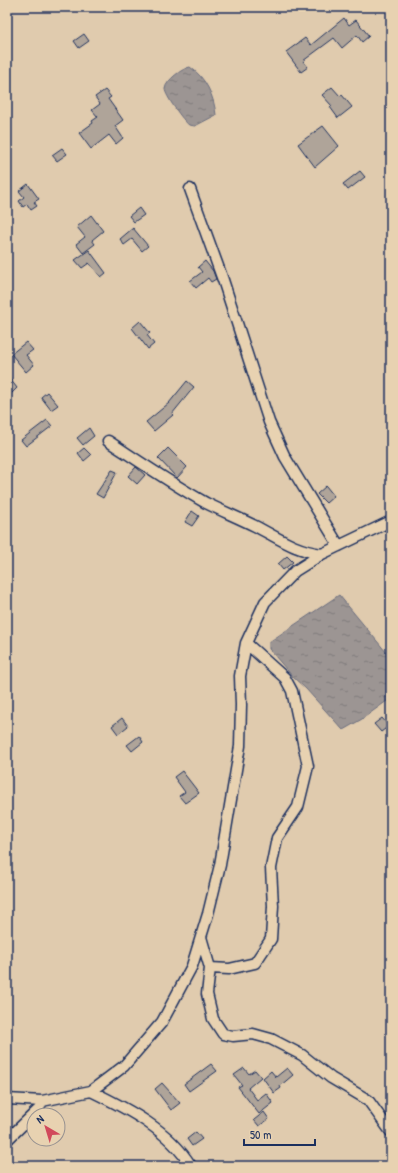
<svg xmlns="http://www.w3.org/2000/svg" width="398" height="1173" font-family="'Patrick Hand',sans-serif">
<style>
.water{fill:url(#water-ripples);stroke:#686c7e}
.building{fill:#afa499;stroke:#1b2f5e}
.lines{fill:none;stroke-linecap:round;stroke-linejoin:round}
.street-casing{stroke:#1b2f5e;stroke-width:13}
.street{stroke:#e8d2b1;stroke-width:10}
</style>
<defs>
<pattern id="water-ripples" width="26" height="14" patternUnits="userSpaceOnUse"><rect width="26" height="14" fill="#9c9593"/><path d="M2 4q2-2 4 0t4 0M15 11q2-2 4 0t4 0" fill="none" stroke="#7e7a7b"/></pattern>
</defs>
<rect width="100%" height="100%" fill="#e0cbae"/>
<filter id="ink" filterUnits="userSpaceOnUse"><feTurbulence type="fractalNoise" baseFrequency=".025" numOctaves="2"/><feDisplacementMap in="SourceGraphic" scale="8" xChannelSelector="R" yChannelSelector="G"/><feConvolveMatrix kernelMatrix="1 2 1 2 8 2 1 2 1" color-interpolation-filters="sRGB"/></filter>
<g filter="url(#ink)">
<path class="water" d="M 190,67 C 206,78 214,96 216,115 L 195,126 C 194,126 190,125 189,125 C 183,121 165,95 165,89 C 166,80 183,68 190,67 Z
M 339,595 L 391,658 L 391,698 L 362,719 L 343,730 L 306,689 L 293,677 L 269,649 L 269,642 Z"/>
<path class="building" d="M 344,18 L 349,25 L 356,20 L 369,36 L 362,42 L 357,35 L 342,48 L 334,38 L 303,61 L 308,67 L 301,72 L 286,52 L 305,38 L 311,45 Z
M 84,34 L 89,41 L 79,48 L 74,41 Z
M 332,87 L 340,96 L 342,95 L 352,107 L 338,118 L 330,107 L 332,106 L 322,95 Z
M 105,90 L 111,97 L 108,99 L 123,120 L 115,126 L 123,138 L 116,144 L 109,135 L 91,149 L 79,133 L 93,123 L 92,121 L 98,117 L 92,110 L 100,104 L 95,97 Z
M 323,126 L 339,146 L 315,167 L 298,144 Z
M 62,148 L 67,154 L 57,161 L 52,155 Z
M 360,171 L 365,177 L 348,190 L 343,184 Z
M 28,184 L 39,199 L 34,202 L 37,206 L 31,210 L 27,204 L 23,207 L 19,201 L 24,197 L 19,191 Z
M 139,208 L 144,215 L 134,222 L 129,216 Z
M 91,215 L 103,231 L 92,240 L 95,244 L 83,253 L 76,244 L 85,237 L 77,227 Z
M 133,228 L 148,246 L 142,251 L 132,239 L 124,245 L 120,239 Z
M 89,250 L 106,273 L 101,277 L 89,263 L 82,268 L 75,260 Z
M 205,261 L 213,271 L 216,279 L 211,282 L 208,278 L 196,288 L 190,281 L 202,272 L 198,267 Z
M 140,321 L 150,333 L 147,335 L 154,344 L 148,349 L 132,328 Z
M 26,342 L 33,350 L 26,355 L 34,365 L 26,372 L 11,354 Z
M 7,375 L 17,388 L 11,394 L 7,389 Z
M 187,381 L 194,387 L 172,414 L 173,415 L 154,431 L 146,422 L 169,403 Z
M 47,392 L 58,405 L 51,410 L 41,397 Z
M 47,420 L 52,426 L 26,446 L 21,440 Z
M 89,428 L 94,436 L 83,445 L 77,438 Z
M 84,448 L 91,455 L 84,461 L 78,453 Z
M 168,448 L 187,467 L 177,478 L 158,458 Z
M 136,467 L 145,475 L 137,484 L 128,476 Z
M 112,470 L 117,472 L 103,498 L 96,494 Z
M 326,486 L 334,496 L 326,503 L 317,494 Z
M 192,511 L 199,516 L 192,526 L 185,522 Z
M 287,556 L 293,562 L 283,570 L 278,564 Z
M 122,718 L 128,726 L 118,734 L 112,726 Z
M 382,718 L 389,726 L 381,732 L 374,724 Z
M 139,736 L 143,742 L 132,751 L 127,745 Z
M 182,771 L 199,793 L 185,803 L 179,796 L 185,792 L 174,777 Z
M 211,1064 L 217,1071 L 189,1091 L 184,1084 Z
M 244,1068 L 249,1074 L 255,1070 L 261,1077 L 248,1088 L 257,1100 L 266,1093 L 273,1103 L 259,1114 L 238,1087 L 242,1085 L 234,1075 Z
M 287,1068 L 293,1075 L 280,1086 L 281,1088 L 274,1093 L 263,1078 L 271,1071 L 276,1077 Z
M 162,1083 L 180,1103 L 171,1110 L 155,1089 Z
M 264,1112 L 269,1119 L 259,1126 L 254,1120 Z
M 196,1132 L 202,1139 L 192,1146 L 187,1139 Z"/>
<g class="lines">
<g class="street-casing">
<path id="street" d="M 190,189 L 223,280 L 269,422 L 285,457 L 339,546
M 108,441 C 140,462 172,484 206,503 C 222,511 239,518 255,526 C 280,539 294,550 322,554
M 201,937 L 210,968 L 229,969 L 255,963 L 271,939 L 273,906 L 271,868 L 277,838 L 298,807 L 308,766 L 292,691 L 285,678 L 246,643
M 210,968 L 207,994 L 213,1019 L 223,1034 L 233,1036 L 253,1034 L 271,1039 L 302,1055 L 331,1078 L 368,1100 L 391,1132
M 91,1091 C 128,1109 169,1130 191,1166
M 7,1099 L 42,1101 L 91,1091 L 124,1066 L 162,1022 L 192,966 L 208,914 L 220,865 L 240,746 L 241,705 L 240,676 L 246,643 L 265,602 L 295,571 L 322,554 L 391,521
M 7,1140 L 39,1109 L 42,1101"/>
</g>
<use href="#street" class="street"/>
</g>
</g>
<rect width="398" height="1173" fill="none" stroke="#e8d2b1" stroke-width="24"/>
<rect x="12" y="12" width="374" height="1149" fill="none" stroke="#1b2f5e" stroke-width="1.5" filter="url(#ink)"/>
<g transform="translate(46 1127) rotate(322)"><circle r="19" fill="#e8d2b1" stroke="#969190"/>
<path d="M0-3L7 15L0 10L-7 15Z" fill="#d1495b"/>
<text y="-6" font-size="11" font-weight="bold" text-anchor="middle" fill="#1b2f5e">N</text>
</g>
<path d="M244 1139v6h71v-6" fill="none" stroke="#1b2f5e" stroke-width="2"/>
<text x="250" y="1139" font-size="12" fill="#1b2f5e" stroke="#e8d2b1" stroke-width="3" paint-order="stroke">50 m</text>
</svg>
